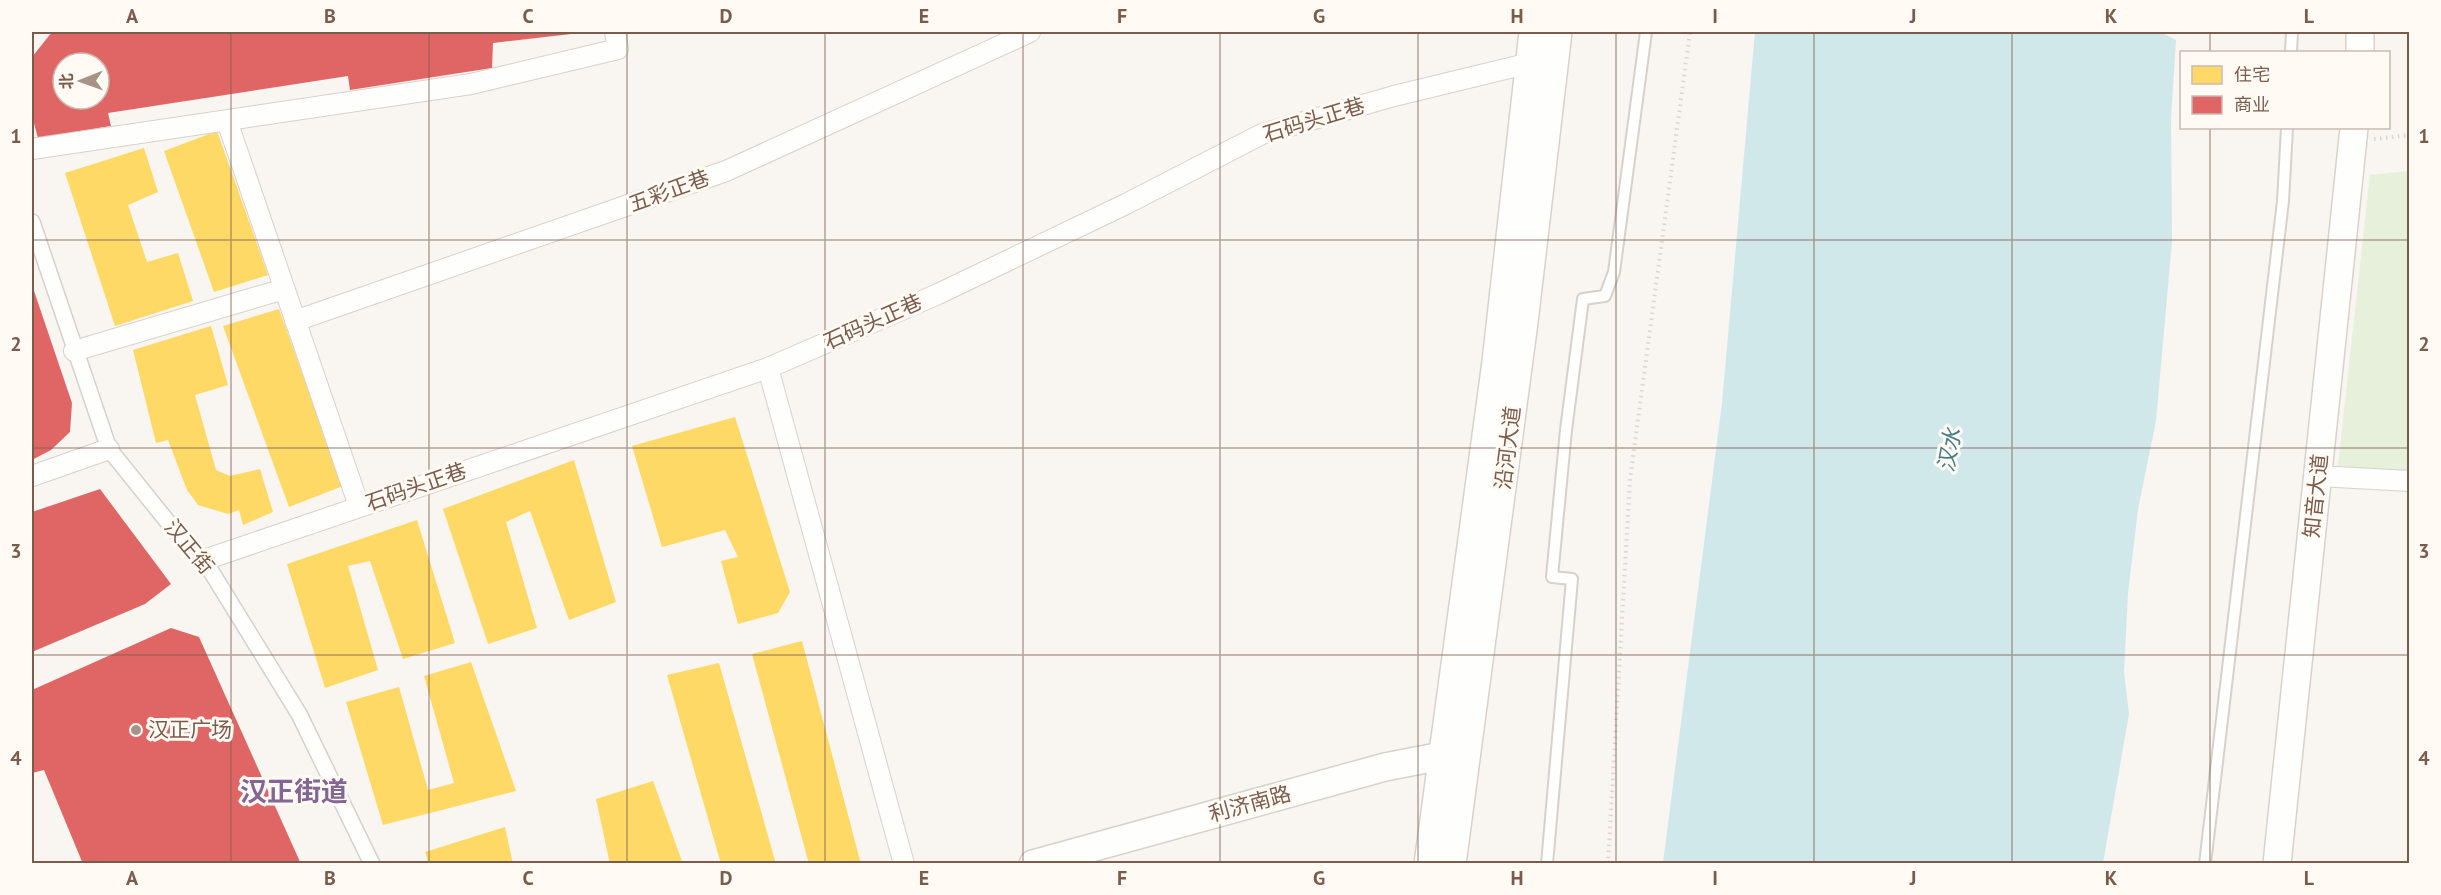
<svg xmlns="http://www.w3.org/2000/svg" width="2441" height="895" font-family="'PT Sans','Noto Sans SC',sans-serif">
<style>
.green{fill:#e7f0db}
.water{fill:#d0e8ea}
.homes{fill:#ffd966}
.shops{fill:#e06666;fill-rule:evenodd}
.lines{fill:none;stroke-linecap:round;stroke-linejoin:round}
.service-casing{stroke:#d7d1cb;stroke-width:14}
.pedestrian-casing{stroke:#d7d1cb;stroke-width:18}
.minor-casing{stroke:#d7d1cb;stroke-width:22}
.secondary-casing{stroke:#d9d2cb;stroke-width:30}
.path{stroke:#dcd5d0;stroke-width:4;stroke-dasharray:1.5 4.5;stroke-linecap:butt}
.service{stroke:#fefefd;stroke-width:10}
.pedestrian{stroke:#fefefd;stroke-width:15}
.minor{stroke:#fefefd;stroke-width:20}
.secondary{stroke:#fefefd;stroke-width:27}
.grid{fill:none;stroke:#7a5c4d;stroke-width:1.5;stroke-opacity:0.55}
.poi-dot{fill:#a69286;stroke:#fffaf3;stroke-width:2}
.labels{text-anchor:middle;stroke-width:6;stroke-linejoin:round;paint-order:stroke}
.street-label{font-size:21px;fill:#7a5c4d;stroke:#fffaf3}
.poi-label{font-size:21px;fill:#7a5c4d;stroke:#fffaf3;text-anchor:start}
.water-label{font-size:22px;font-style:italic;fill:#437c86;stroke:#fffaf3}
.district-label{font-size:27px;font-weight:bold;fill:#846695;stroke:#fffaf3}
.neatline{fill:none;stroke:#7a5c4d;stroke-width:2}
.grid-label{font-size:20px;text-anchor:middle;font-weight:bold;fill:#7a5c4d}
</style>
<rect width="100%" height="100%" fill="#f9f5f0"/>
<path class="green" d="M 2409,171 L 2409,471 L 2338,466 L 2370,175 Z"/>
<path class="water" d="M 1755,32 L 2160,32 L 2176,40 L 2171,119 L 2172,241 L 2156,421 L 2138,509 L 2128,593 L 2124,672 L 2129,714 L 2103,863 L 1663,863 L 1722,403 Z"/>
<path class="homes" d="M 217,131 L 268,275 L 214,292 L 164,151 Z
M 144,148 L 158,192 L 128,205 L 147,262 L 178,253 L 193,301 L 115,326 L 65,173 Z
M 279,309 L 343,486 L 289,507 L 223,326 Z
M 211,326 L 228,385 L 195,395 L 216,470 L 230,476 L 260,469 L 273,512 L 243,525 L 239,510 L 228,514 L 198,505 L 187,490 L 168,440 L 156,443 L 133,350 Z
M 735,417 L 790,592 L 778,613 L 738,624 L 721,561 L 738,557 L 725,530 L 662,547 L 632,446 Z
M 574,460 L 616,602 L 569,620 L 530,511 L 506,522 L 537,628 L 488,644 L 443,509 Z
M 417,520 L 455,643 L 403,659 L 370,561 L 348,566 L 378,670 L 325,688 L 287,564 Z
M 802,641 L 861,864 L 809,864 L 752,654 Z
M 471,662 L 516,791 L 383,825 L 346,702 L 399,687 L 428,790 L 454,783 L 424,676 Z
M 719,663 L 776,864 L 721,864 L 667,675 Z
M 653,781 L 683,864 L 610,864 L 596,799 Z
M 505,827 L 513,864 L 429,864 L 425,852 Z"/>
<path class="shops" d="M 52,32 L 580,32 L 580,33 L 493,43 L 492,68 L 350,90 L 348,76 L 108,113 L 111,126 L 38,138 L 32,116 L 32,57 ZM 63,63 L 99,63 L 99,99 L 63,99 Z
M 32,285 L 72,403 L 70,432 L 51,450 L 32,460 Z
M 100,489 L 171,584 L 145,604 L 32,652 L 32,512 Z
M 171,628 L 199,637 L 301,864 L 83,864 L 44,770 L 32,773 L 32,690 Z"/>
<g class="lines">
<g class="service-casing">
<path id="service" d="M 2291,52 L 2292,32
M 1547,864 L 1572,579 L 1552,577 L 1566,430 L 1583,299 L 1605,296 L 1614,272 L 1646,32
M 2205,864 L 2283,201 L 2287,128"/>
</g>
<g class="pedestrian-casing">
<path id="pedestrian" d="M 32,222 L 109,449 L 175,531 L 204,560 L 299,714 L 372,864"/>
</g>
<g class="minor-casing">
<path id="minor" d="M 227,121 L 359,506
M 32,149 L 471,84 L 618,49 L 615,32
M 295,321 L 726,171 L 1030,32
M 74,351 L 284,289
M 768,368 L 904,864
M 32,476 L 109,449
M 2318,476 L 2410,481
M 204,560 L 768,368 L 938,294 L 1126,204 L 1262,134 L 1394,96 L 1530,63"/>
</g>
<g class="secondary-casing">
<path id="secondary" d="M 2360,52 L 2360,32
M 1033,864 L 1385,767 L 1457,753
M 1428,864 L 1496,362 L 1533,32
M 1452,864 L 1524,322 L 1558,32
M 2277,864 L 2354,128"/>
</g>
<path class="path" d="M 2374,139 L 2410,135
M 1608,864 L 1630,479 L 1690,32"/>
<use href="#service" class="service"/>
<use href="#pedestrian" class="pedestrian"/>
<use href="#minor" class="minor"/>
<use href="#secondary" class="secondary"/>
</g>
<path class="grid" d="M 231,32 L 231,864M 429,32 L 429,864M 627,32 L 627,864M 825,32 L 825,864M 1023,32 L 1023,864M 1220,32 L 1220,864M 1418,32 L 1418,864M 1616,32 L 1616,864M 1814,32 L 1814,864M 2012,32 L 2012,864M 2210,32 L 2210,52M 2210,128 L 2210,864M 32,240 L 2410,240M 32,448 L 2410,448M 32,655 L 2410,655"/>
<circle class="poi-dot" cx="136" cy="730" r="6"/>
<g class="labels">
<g class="street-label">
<text transform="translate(1314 120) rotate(-17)" y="7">石码头正巷</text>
<text transform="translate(669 191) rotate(-20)" y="7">五彩正巷</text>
<text transform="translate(873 322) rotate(-24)" y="7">石码头正巷</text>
<text transform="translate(1508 448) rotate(-83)" y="7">沿河大道</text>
<text transform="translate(416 487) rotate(-19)" y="7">石码头正巷</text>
<text transform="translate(2316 496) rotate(-84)" y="7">知音大道</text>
<text transform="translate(189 547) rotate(50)" y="7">汉正街</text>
<text transform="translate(1250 804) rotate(-15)" y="7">利济南路</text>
</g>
<g class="poi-label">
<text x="148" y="737">汉正广场</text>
</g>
<g class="water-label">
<text transform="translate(1949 450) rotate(-80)" y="8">汉水</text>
</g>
<g class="district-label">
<text x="294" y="801">汉正街道</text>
</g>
</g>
<rect width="2441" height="895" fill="none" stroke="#fffaf3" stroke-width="66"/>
<rect x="2180" y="51" width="210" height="78" fill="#fffaf3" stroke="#cabbb1" stroke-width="1.5"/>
<rect x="2192" y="66" width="30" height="18" fill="#ffd966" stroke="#cabbb1" stroke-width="1.5"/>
<text x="2234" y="81" font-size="18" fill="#7a5c4d">住宅</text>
<rect x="2192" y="96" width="30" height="18" fill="#e06666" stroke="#cabbb1" stroke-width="1.5"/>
<text x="2234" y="111" font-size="18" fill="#7a5c4d">商业</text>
<g transform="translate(81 81) rotate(269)"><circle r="28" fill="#fffaf3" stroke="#cabbb1" stroke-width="1.5"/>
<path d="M0-4.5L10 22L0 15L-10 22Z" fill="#a69286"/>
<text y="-9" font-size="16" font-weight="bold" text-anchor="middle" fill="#7a5c4d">北</text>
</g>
<rect x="33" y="33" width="2375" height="829" class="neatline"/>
<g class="grid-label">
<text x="132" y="23">A</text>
<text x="330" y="23">B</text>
<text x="528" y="23">C</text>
<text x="726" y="23">D</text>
<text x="924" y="23">E</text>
<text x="1122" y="23">F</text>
<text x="1319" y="23">G</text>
<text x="1517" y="23">H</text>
<text x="1715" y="23">I</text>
<text x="1913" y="23">J</text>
<text x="2111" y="23">K</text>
<text x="2309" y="23">L</text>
<text x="16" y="143">1</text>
<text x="2424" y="143">1</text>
<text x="16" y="351">2</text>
<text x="2424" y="351">2</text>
<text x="16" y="558">3</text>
<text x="2424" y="558">3</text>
<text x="16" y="765">4</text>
<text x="2424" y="765">4</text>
<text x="132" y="885">A</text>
<text x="330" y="885">B</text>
<text x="528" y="885">C</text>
<text x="726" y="885">D</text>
<text x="924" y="885">E</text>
<text x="1122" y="885">F</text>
<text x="1319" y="885">G</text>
<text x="1517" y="885">H</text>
<text x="1715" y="885">I</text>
<text x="1913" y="885">J</text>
<text x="2111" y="885">K</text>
<text x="2309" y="885">L</text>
</g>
</svg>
